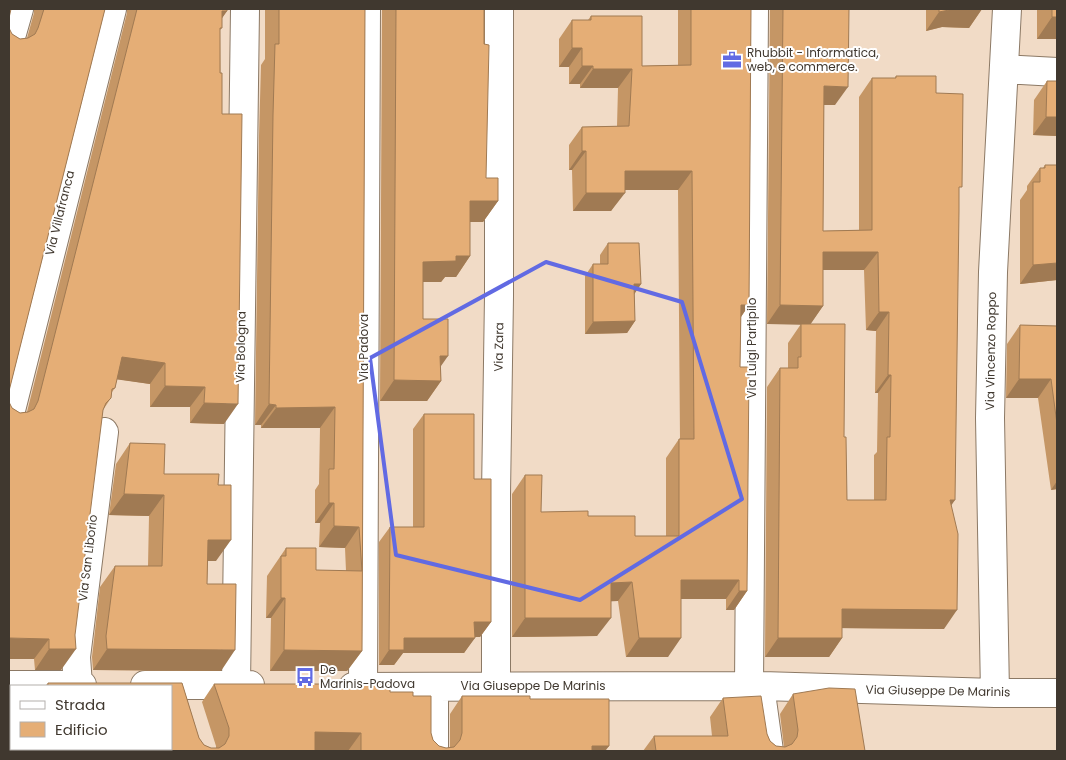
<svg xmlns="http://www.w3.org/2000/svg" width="1066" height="760" font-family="Poppins,sans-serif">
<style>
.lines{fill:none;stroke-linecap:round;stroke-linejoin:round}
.minor-casing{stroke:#8c7965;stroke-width:30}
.minor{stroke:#fff;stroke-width:28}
.wall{fill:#c59665;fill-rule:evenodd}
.shaded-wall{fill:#a07a53}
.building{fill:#e5ae76;stroke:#a07a53}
.marked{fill:none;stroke:#616ae3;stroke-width:4;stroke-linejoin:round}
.labels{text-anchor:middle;stroke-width:4;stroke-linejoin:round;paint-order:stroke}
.poi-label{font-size:12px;fill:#40382f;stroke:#fff;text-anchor:start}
.street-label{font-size:12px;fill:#40382f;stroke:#fff}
</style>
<rect width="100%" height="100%" fill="#f1dbc6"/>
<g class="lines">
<g class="minor-casing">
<path id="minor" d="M 9,44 L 19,9
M 1004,69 L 1057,72
M 9,418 L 112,9
M 9,685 L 82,685
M 78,685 L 76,657 L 104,432
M 145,685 L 250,685
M 236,685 L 245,9
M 496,686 L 496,494 L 499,296 L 499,9
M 749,686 L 754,9
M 760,686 L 769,751
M 353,687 L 760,686 L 995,693 L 1057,693
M 363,687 L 366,9
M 995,693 L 990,418 L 993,272 L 1007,9
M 434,751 L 434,687"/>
</g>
<use href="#minor" class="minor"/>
</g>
<path class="wall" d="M 34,9 L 105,9 L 9,391 L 12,34 L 20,39 L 27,38 L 34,13 Z
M 127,9 L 227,9 L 227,11 L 222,18 L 222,28 L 220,30 L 224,424 L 190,423 L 190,407 L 150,407 L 150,384 L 117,379 L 115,388 L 112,392 L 111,398 L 103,410 L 61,670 L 35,670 L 34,659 L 12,408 L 20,413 L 27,412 L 127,13 Z
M 265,9 L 365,9 L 362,651 L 347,671 L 270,671 L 271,618 L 266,618 L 267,576 L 286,548 L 316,570 L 346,571 L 345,548 L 319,547 L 320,523 L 315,523 L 315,490 L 319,484 L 320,428 L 261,428 L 261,425 L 255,425 L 259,136 L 261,65 L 265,59 Z
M 382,9 L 484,9 L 486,178 L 498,201 L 483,222 L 470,222 L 470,256 L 456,277 L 445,277 L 441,282 L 423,282 L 423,319 L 441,367 L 441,381 L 427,401 L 380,401 Z
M 678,9 L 751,9 L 749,305 L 741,317 L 740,367 L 747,591 L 734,610 L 726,610 L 726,599 L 681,599 L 668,657 L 626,657 L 618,601 L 611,601 L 597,636 L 512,637 L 512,494 L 525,475 L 541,512 L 588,516 L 635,536 L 666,536 L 666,458 L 679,439 L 680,439 L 678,190 L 625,190 L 611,211 L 573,211 L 572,170 L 569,170 L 569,145 L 582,127 L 617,126 L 618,88 L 580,88 L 580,84 L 569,84 L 569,67 L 559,67 L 559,39 L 572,20 L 588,20 L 591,16 L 642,66 L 678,65 Z
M 770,9 L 849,9 L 835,105 L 824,105 L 823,231 L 859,230 L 859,97 L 872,78 L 895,78 L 896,76 L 936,93 L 959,192 L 951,505 L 944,629 L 842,628 L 842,638 L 829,657 L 765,657 L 767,387 L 780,368 L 788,368 L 788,343 L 801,324 L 767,324 ZM 823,270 L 864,270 L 866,330 L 876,331 L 875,393 L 878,393 L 877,452 L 874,455 L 874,500 L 847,500 L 844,437 L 810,324 L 823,306 Z
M 926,9 L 982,9 L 969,28 L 942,27 L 926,31 Z
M 1037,9 L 1057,9 L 1057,39 L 1037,39 Z
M 1047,81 L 1057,136 L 1033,135 L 1034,100 Z
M 1045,165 L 1057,280 L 1020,284 L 1020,200 L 1027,190 L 1027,186 L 1040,168 L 1043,168 Z
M 608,243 L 641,284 L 634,294 L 635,321 L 627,333 L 585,334 L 585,276 L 593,264 L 600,264 L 600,255 Z
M 1020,325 L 1057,326 L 1057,489 L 1051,490 L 1038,398 L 1006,398 L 1007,344 Z
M 424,414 L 474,479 L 491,622 L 480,637 L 475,637 L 464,653 L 403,653 L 394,665 L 379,665 L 379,542 L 390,527 L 413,527 L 413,429 Z
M 130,443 L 164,474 L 218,485 L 216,561 L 208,561 L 207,584 L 221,671 L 93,670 L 92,657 L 100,587 L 115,566 L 148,566 L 149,516 L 109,515 L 116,464 Z
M 48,683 L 182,683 L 199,738 L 204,745 L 211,748 L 216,748 L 216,746 L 202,702 L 214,684 L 390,684 L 390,692 L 413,692 L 413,696 L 431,696 L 431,733 L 433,740 L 439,746 L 446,748 L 450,748 L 450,714 L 462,696 L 530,696 L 530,699 L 609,699 L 609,746 L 605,751 L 348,751 L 315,750 L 315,751 L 9,751 L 9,687 L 11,687 L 11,749 L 171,749 L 171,686 L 45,686 Z
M 793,694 L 865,751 L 643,751 L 654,736 L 712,736 L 710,717 L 723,698 L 767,734 L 770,741 L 776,746 L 784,747 L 780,714 Z"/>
<path class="shaded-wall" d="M 954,9 L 982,9 L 969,28 L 942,27 L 926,31 L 939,12 Z
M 222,11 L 227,11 L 213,31 Z
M 1052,17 L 1057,17 L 1057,39 L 1037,39 Z
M 572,48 L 582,48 L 569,67 L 559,67 Z
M 582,66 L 593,66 L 580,84 L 569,84 Z
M 593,69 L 632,69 L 618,88 L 580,88 Z
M 824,86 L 848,87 L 835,105 L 811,105 Z
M 1046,117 L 1057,117 L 1057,136 L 1033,135 Z
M 582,151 L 586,151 L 572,170 L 569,170 Z
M 625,171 L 692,171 L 678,190 L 611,190 Z
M 586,193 L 625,193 L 611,211 L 573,211 Z
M 470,201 L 498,201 L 483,222 L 456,222 Z
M 823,252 L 878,252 L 864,270 L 810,270 Z
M 456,256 L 470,256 L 456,277 L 445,277 L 441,282 L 408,282 L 423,262 Z
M 1057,263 L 1057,280 L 1020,284 L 1033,265 Z
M 634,284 L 641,284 L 633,296 Z
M 741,305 L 749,305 L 736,324 Z
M 780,305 L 823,306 L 810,325 L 767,324 Z
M 879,312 L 889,312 L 876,331 L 866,330 Z
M 635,321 L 627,333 L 585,334 L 593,322 Z
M 440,356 L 448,356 L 434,376 Z
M 122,357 L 165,363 L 150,384 L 107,378 Z
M 888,375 L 891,375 L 878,393 L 875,393 Z
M 1019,379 L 1051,379 L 1038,398 L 1006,398 Z
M 394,380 L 441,381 L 427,401 L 380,401 Z
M 165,386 L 205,387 L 190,407 L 150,407 Z
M 204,403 L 238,404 L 224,424 L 190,423 Z
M 269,404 L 276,405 L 261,425 L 255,425 Z
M 335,407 L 320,428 L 261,428 L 276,408 Z
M 1057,481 L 1057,489 L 1051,490 Z
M 124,494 L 164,495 L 149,516 L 109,515 Z
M 950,500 L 955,500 L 942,519 Z
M 329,503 L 334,503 L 320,523 L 315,523 Z
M 334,526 L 359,527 L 345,548 L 319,547 Z
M 208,540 L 231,540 L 216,561 L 193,561 Z
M 681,580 L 739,580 L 726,599 L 668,599 Z
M 632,582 L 618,601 L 598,602 L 611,583 Z
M 739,591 L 747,591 L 734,610 L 726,610 Z
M 281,598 L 285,598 L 271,618 L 266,618 Z
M 842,609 L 957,610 L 944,629 L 829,628 Z
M 525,618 L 611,618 L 597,636 L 512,637 Z
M 474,622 L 491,622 L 480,637 L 464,637 Z
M 9,638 L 49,639 L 34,659 L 9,659 Z
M 404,638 L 475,638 L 464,653 L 403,653 L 394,665 L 379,665 L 389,650 Z
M 639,638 L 681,638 L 668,657 L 626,657 Z
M 778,638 L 842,638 L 829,657 L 765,657 Z
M 49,649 L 76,649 L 61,670 L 35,670 Z
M 107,649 L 235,650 L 221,671 L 93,670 Z
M 284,650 L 362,651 L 347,671 L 270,671 Z
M 315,732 L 361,733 L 348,751 L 302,750 Z
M 592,746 L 609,746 L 605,751 L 588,751 Z"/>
<path class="building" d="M 9,9 L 11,9 L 9,18 Z
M 44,9 L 105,9 L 9,391 L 9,28 L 12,34 L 20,39 L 28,38 L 35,34 L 38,28 Z
M 137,9 L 227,9 L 227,11 L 222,11 L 222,28 L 220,28 L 220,73 L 222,73 L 222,114 L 242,114 L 238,404 L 204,403 L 205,387 L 165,386 L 165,363 L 122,357 L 115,388 L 112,389 L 111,398 L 106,403 L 103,410 L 75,635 L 76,649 L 49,649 L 49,639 L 9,638 L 9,402 L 12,408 L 20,413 L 28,412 L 34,409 L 38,401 Z
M 279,9 L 365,9 L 362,651 L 284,650 L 285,598 L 281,598 L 281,556 L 286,556 L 286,548 L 316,548 L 316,570 L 362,571 L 359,527 L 334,526 L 334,503 L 329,503 L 329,469 L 334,469 L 335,407 L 276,408 L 276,405 L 269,404 L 273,115 L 275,44 L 279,44 Z
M 396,9 L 484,9 L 484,44 L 489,45 L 486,178 L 498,178 L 498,201 L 470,201 L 470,256 L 456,256 L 456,261 L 423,262 L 423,319 L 448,319 L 448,356 L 440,356 L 441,381 L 394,380 Z
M 691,9 L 751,9 L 749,305 L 741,305 L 740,367 L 749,367 L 747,591 L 739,591 L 739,580 L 681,580 L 681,638 L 639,638 L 632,582 L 611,583 L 611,618 L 525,618 L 525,475 L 542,475 L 541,512 L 588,511 L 588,516 L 635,516 L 635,536 L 679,536 L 679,439 L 694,439 L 692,171 L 625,171 L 625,193 L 586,193 L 586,151 L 582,151 L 582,127 L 629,126 L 632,69 L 593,69 L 593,66 L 582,66 L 582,48 L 572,48 L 572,20 L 591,20 L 591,16 L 642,16 L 642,66 L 691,65 Z
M 783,9 L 849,9 L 848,87 L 824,86 L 823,231 L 872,230 L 872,78 L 896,78 L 896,76 L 936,76 L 936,93 L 963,94 L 962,187 L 959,187 L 959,211 L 955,500 L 950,500 L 958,534 L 957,610 L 842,609 L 842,638 L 778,638 L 780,368 L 798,368 L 798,357 L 801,357 L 801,324 L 845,324 L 844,437 L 846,437 L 847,500 L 886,500 L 887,437 L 890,437 L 891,375 L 888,375 L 889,312 L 879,312 L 878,252 L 823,252 L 823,306 L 780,305 Z
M 939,9 L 954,9 L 939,12 Z
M 1052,9 L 1057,9 L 1057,17 L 1052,17 Z
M 1047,81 L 1057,81 L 1057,117 L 1046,117 Z
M 1045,165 L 1057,165 L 1057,263 L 1033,265 L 1033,182 L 1040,182 L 1040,168 L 1045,168 Z
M 608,243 L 639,243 L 641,284 L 634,284 L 635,321 L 593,322 L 593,264 L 608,264 Z
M 1020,325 L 1057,326 L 1057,424 L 1051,379 L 1019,379 Z
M 424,414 L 474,414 L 474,479 L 491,479 L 491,622 L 474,622 L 475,638 L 404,638 L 404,650 L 389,650 L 390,527 L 424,527 Z
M 130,443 L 165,444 L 164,474 L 219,474 L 218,485 L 231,485 L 231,540 L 208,540 L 207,584 L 236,584 L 235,650 L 107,649 L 106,636 L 115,566 L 162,566 L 164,495 L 124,494 Z
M 48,683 L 182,683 L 199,738 L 204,745 L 211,748 L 219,748 L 225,744 L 229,736 L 229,728 L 214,684 L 390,684 L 390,692 L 413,692 L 413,696 L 431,696 L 431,733 L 433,740 L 439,746 L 446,748 L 454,747 L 460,740 L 462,733 L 462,696 L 530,696 L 530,699 L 609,699 L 609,746 L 592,746 L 592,751 L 361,751 L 361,733 L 315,732 L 315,751 L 9,751 L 9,687 L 11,687 L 11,749 L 171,749 L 171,686 L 48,686 Z
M 829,688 L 855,689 L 865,751 L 656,751 L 654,736 L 728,736 L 723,698 L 761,696 L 767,734 L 770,741 L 776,746 L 785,747 L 792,744 L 797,737 L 798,730 L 793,694 Z"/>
<path class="marked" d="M 546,262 L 682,302 L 742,499 L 580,600 L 396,555 L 370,358 Z"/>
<defs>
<g id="office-bare" transform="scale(1.5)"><path d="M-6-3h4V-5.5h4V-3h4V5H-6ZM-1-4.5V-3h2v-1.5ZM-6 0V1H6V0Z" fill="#616ae3" stroke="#fff" stroke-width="2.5" paint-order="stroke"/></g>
<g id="bus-bare" transform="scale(1.5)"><path d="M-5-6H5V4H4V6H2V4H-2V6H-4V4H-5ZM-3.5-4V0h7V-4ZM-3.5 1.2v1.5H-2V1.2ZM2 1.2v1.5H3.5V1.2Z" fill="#616ae3" stroke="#fff" stroke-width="2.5" paint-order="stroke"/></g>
</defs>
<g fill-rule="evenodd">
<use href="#office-bare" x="732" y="60"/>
<use href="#bus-bare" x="305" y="677"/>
</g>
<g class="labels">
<g class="poi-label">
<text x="747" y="57">Rhubbit - Informatica,<tspan x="747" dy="14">web, e commerce.</tspan></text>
<text x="320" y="674">De<tspan x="320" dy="14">Marinis-Padova</tspan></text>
</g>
<g class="street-label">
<text transform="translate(60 213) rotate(-76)" y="4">Via Villafranca</text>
<text transform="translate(241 347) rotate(-89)" y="4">Via Bologna</text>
<text transform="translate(499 347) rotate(-89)" y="4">Via Zara</text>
<text transform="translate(364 348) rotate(-90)" y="4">Via Padova</text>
<text transform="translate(752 348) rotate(-90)" y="4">Via Luigi Partipilo</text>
<text transform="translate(991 351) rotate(-89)" y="4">Via Vincenzo Roppo</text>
<text transform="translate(88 558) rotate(-83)" y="4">Via San Liborio</text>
<text x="533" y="690">Via Giuseppe De Marinis</text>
<text transform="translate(938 691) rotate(1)" y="4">Via Giuseppe De Marinis</text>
</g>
</g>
<rect width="1066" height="760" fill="none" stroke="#40382f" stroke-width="20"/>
<rect x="10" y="685" width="162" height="65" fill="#ffffff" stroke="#b3afac"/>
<rect x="20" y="701" width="25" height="8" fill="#ffffff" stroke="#b3afac"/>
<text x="55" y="710" font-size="15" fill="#40382f">Strada</text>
<rect x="20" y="722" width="25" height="15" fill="#e5ae76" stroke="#b3afac"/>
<text x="55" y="735" font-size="15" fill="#40382f">Edificio</text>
</svg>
